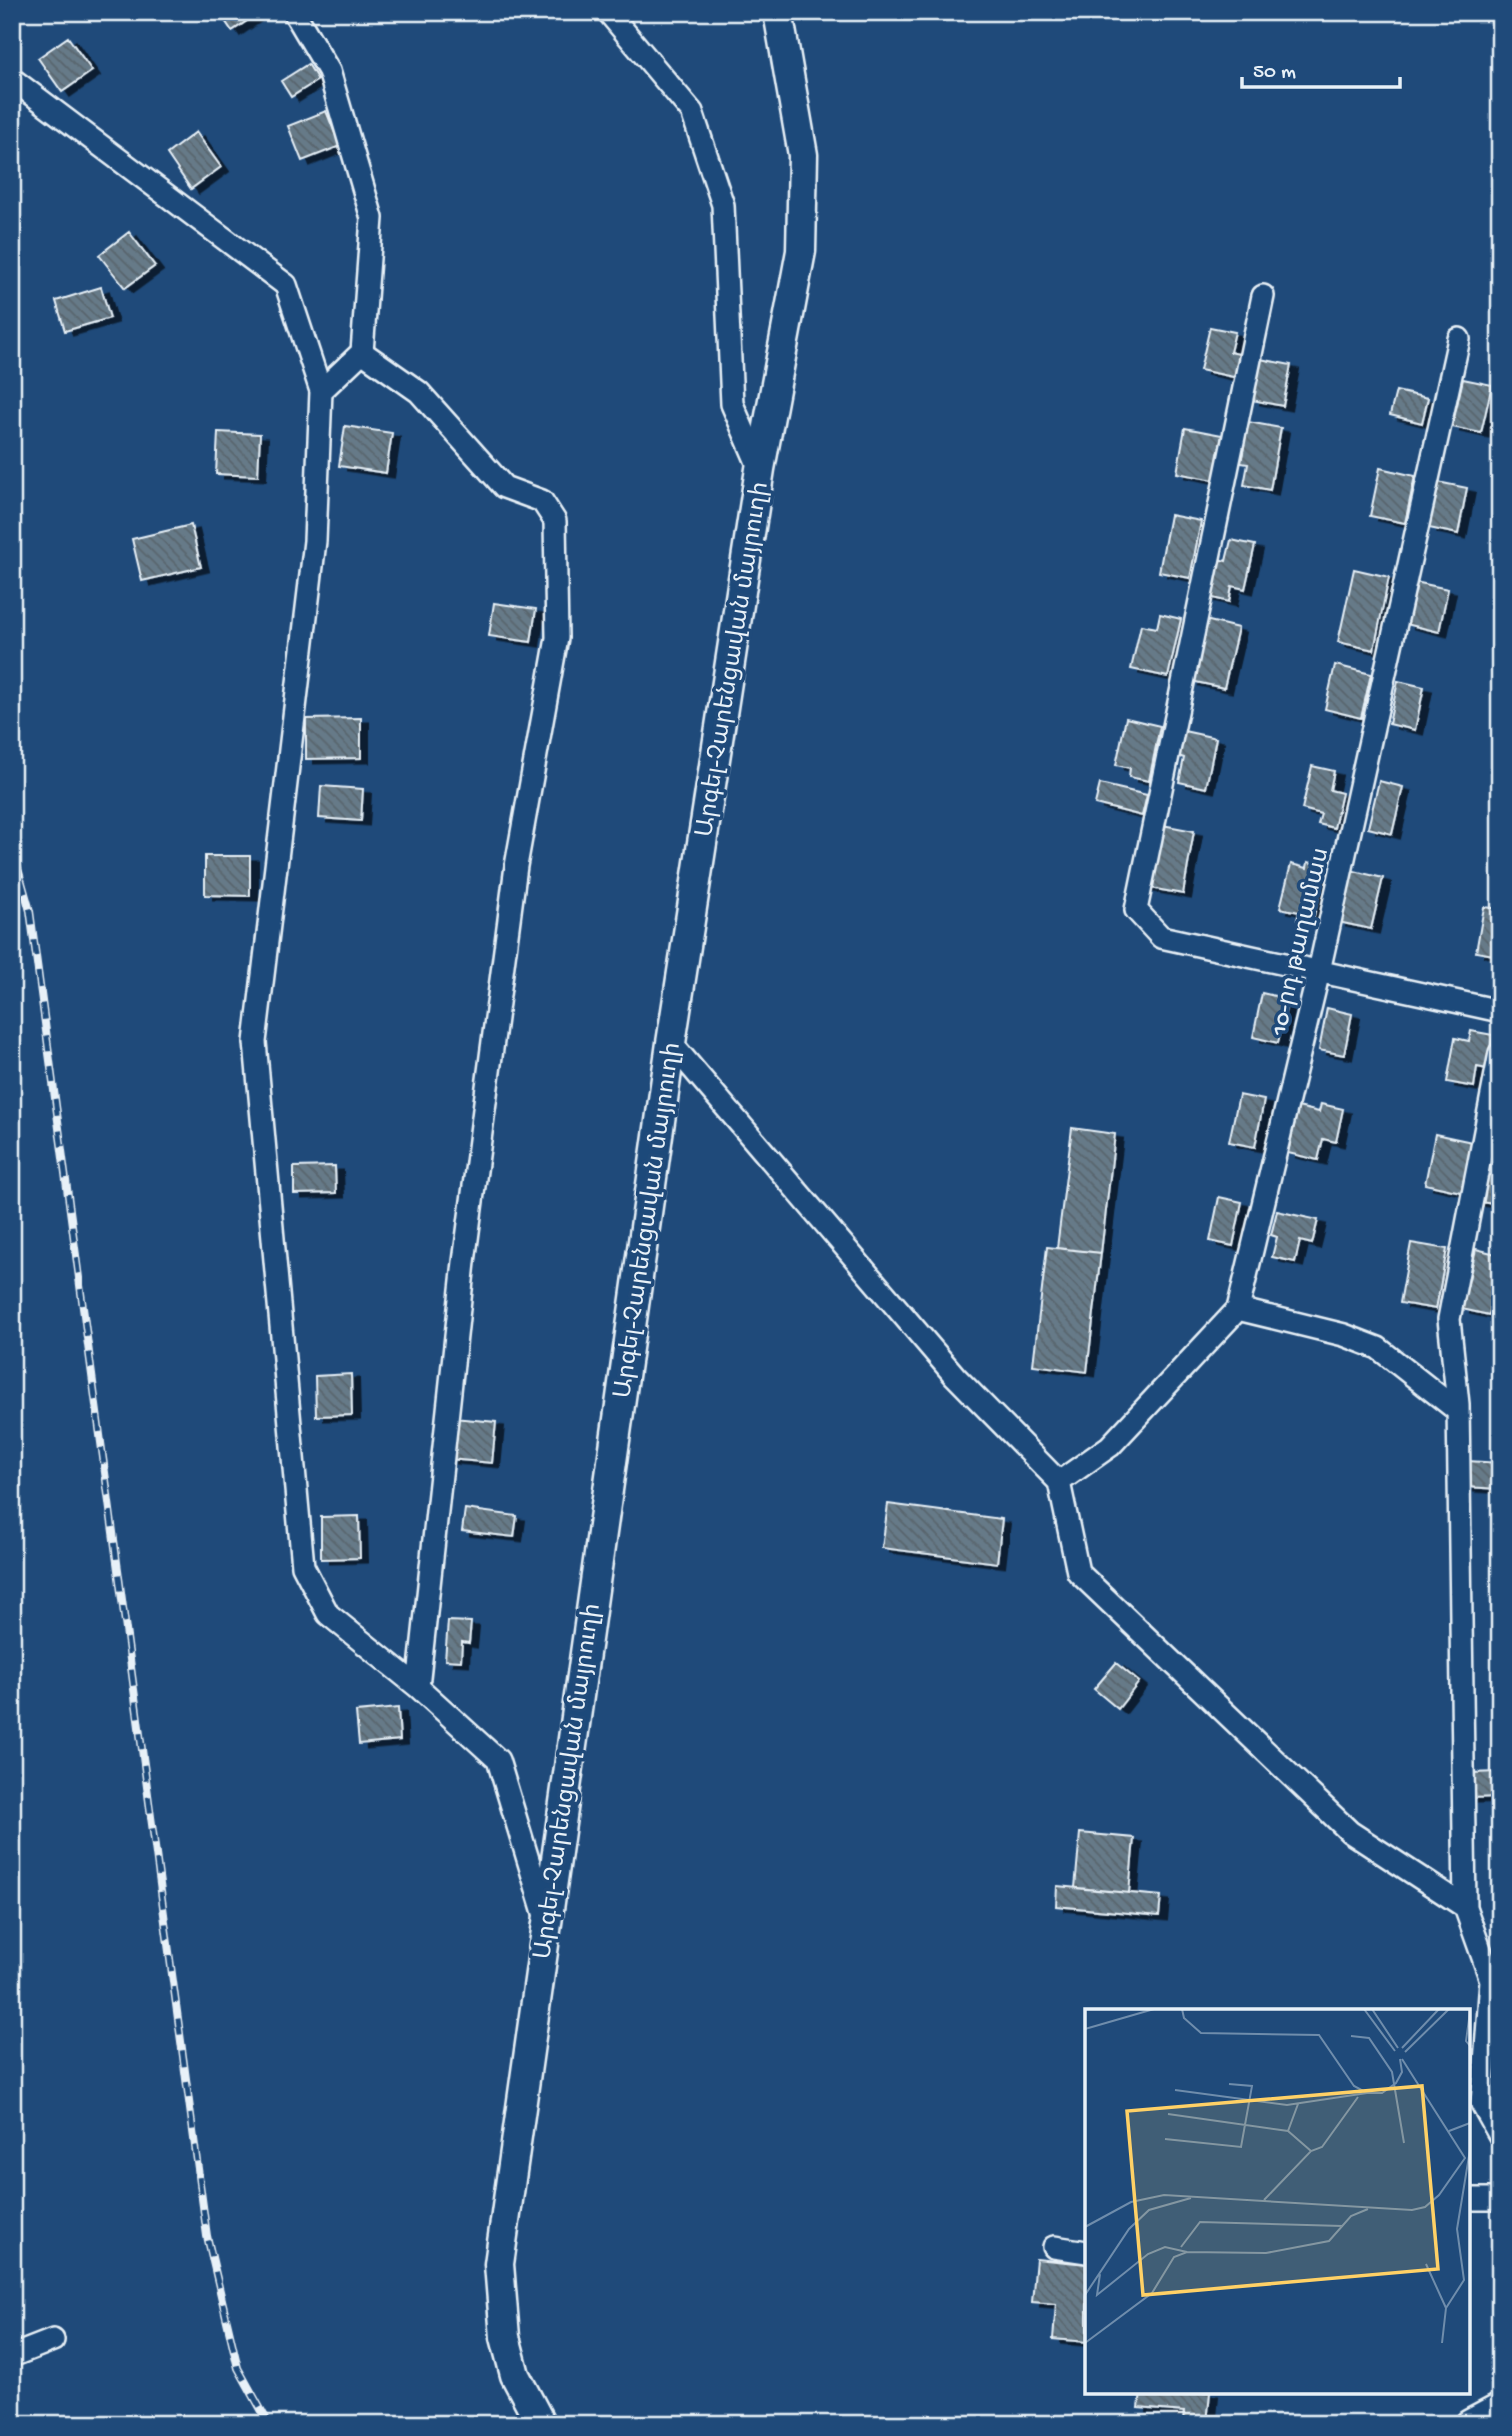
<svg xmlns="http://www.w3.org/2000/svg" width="1512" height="2436" font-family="'Gochi Hand','Noto Sans Armenian',sans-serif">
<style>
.building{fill:url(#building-back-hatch);stroke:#e8f1f8;stroke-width:2;filter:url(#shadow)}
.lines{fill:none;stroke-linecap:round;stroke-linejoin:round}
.minor-casing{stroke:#e8f1f8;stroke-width:26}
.major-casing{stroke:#e8f1f8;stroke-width:33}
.minor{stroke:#1f4a7a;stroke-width:21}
.major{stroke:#1f4a7a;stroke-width:28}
.rail-casing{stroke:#e8f1f8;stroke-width:8}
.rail{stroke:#1f4a7a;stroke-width:5;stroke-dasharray:16;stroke-linecap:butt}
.labels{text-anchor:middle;stroke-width:7;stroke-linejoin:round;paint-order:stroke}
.street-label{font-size:24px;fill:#e8f1f8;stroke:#1f4a7a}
.inset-road{fill:none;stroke:#6f8dac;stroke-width:2}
.view{fill:#ffd166;fill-opacity:0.15;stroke:#ffd166;stroke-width:3.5}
.inset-edge{fill:none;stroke:#e8f1f8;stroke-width:3.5}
</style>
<defs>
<pattern id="building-back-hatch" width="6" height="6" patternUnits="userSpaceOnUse" patternTransform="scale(1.75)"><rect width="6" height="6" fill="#667a88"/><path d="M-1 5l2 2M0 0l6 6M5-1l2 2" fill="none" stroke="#58646c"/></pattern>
<filter id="shadow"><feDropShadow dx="8" dy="4.5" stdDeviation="0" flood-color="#0009"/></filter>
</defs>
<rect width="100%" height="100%" fill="#1f4a7a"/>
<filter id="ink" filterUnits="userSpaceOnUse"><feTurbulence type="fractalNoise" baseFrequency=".0143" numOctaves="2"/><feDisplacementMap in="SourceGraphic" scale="14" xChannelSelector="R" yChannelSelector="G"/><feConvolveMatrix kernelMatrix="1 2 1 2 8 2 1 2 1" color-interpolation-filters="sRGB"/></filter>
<g filter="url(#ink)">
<path class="building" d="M 219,12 L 260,12 L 232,31 Z
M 68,37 L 92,71 L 62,92 L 38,58 Z
M 308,64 L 318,80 L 291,97 L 281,81 Z
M 326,111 L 340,146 L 302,161 L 288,126 Z
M 196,132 L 221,167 L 191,189 L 167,154 Z
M 129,232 L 155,266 L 125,288 L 99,255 Z
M 101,287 L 110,318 L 65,331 L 56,301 Z
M 1210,327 L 1235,332 L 1230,352 L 1243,355 L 1238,378 L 1200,370 Z
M 1260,359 L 1291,365 L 1283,406 L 1252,400 Z
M 1463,379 L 1492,385 L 1481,433 L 1452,427 Z
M 1396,391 L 1428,398 L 1422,423 L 1390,415 Z
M 1248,422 L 1281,428 L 1270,490 L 1244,485 L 1248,464 L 1241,463 Z
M 345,426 L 392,433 L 386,473 L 339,466 Z
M 1185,428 L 1222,435 L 1214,480 L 1177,473 Z
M 218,432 L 260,434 L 258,476 L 216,474 Z
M 1380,468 L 1415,476 L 1405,523 L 1370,516 Z
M 1438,482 L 1467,488 L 1458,534 L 1429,528 Z
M 1170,515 L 1201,521 L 1190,578 L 1159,572 Z
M 191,525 L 201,567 L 142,581 L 132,539 Z
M 1231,540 L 1255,545 L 1245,589 L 1232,586 L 1229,602 L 1205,596 L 1214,558 L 1226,561 Z
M 1354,569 L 1389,577 L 1374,650 L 1338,642 Z
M 1415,582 L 1448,589 L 1439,632 L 1406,624 Z
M 494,603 L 536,609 L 531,642 L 489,636 Z
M 1160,614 L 1181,619 L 1168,677 L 1131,669 L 1141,625 L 1157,628 Z
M 1205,620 L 1238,628 L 1224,688 L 1191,681 Z
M 1335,665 L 1371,674 L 1361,718 L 1325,709 Z
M 1398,681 L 1424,687 L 1415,730 L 1389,724 Z
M 361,718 L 361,758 L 306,759 L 306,719 Z
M 1126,718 L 1160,726 L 1149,781 L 1129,777 L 1130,768 L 1116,765 Z
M 1184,731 L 1216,738 L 1206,788 L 1179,782 L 1184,758 L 1178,756 Z
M 1312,766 L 1334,771 L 1330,790 L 1342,793 L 1334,828 L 1318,824 L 1321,814 L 1302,809 Z
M 1379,781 L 1403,787 L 1392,834 L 1368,828 Z
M 1100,784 L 1147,795 L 1142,816 L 1095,804 Z
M 321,786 L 363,789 L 361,821 L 319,818 Z
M 1157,824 L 1194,831 L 1183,894 L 1145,887 Z
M 205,856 L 250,856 L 250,896 L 205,895 Z
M 1308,862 L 1326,866 L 1312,924 L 1297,920 L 1299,912 L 1280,908 L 1291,864 L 1307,868 Z
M 1350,870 L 1383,878 L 1371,929 L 1338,922 Z
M 1484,907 L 1500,909 L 1500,956 L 1476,952 Z
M 1262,993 L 1288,999 L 1278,1043 L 1253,1037 Z
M 1327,1008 L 1352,1014 L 1344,1055 L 1319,1050 Z
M 1471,1031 L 1493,1035 L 1487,1069 L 1477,1067 L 1474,1087 L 1447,1082 L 1455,1038 L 1469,1041 Z
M 1239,1095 L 1264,1100 L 1255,1147 L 1229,1142 Z
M 1321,1104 L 1343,1109 L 1336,1142 L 1323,1139 L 1318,1160 L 1288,1153 L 1298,1107 L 1319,1112 Z
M 1072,1128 L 1115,1134 L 1101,1253 L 1057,1248 Z
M 1435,1134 L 1472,1142 L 1461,1192 L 1425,1184 Z
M 1499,1152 L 1500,1205 L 1474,1201 L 1479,1173 L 1495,1176 Z
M 335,1166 L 336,1193 L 294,1194 L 294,1167 Z
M 1219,1197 L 1242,1202 L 1233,1246 L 1210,1241 Z
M 1277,1211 L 1318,1220 L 1312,1244 L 1300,1241 L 1295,1262 L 1272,1257 L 1277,1237 L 1271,1235 Z
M 1411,1243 L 1447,1249 L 1436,1309 L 1400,1303 Z
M 1047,1247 L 1101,1253 L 1087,1372 L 1033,1365 Z
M 1476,1249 L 1500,1255 L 1500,1269 L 1489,1315 L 1462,1309 Z
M 351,1374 L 352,1415 L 316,1416 L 315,1376 Z
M 453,1418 L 496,1422 L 492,1463 L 449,1459 Z
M 1467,1461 L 1500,1463 L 1499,1489 L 1466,1487 Z
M 888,1504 L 1002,1519 L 997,1563 L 882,1548 Z
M 465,1509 L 517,1516 L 514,1537 L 462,1531 Z
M 359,1516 L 360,1558 L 321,1559 L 321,1517 Z
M 448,1621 L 471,1622 L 469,1643 L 462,1642 L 461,1661 L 445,1660 Z
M 1116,1663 L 1139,1682 L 1118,1709 L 1094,1689 Z
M 398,1708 L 400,1740 L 359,1744 L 356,1712 Z
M 1500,1772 L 1500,1797 L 1470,1798 L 1470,1773 Z
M 1080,1833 L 1134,1838 L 1129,1893 L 1075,1888 Z
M 1057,1886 L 1161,1896 L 1159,1916 L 1056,1906 Z
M 1036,2259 L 1087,2264 L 1087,2342 L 1053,2339 L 1056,2304 L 1032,2302 Z
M 1141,2392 L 1210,2392 L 1207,2423 L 1183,2421 L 1184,2412 L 1139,2408 Z"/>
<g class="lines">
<g class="minor-casing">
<path id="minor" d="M 294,12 L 329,71 L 372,218 L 362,352 L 321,391
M 608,12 L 692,112 L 723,205 L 732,404 L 760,469
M 12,79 L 286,285 L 321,391 L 315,541 L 255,1042 L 303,1566 L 328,1614 L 418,1687 L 498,1760 L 546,1919
M 1263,296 L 1136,910 L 1161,937 L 1500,1011
M 362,352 L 419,392 L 504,487 L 542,501 L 555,521 L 557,638 L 516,866 L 464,1262 L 418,1687
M 671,1043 L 955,1376 L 1059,1482 L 1078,1572 L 1350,1832 L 1465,1907
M 1238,1309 L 1344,1335 L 1378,1348 L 1458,1411
M 1059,1482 L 1110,1446 L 1238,1309 L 1319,971 L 1459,339
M 1499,1969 L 1491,1980 L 1482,2104 L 1500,2136
M 1491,1980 L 1465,1907 L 1458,1404 L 1449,1319 L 1500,1053
M 1468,2199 L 1500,2199
M 1054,2247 L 1087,2252
M 12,2356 L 53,2340"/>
</g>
<g class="major-casing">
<path id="major" d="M 541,2424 L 515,2375 L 505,2337 L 499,2264 L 671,1043 L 760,469 L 801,251 L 803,155 L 778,12
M 1470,2424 L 1500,2408"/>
</g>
<use href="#minor" class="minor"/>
<use href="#major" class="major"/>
<g class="rail-casing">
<path id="rail" d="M 12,847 L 30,911 L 207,2236 L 238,2368 L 269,2424"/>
</g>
<use href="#rail" class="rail"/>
</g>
</g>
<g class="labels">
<g class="street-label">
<text transform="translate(731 659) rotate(-81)" y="8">Արգել-Չարենցավան մայրուղի</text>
<text transform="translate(1298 941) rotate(-77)" y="8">10-րդ թաղամաս</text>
<text transform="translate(646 1220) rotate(-82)" y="8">Արգել-Չարենցավան մայրուղի</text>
<text transform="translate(566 1781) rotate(-82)" y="8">Արգել-Չարենցավան մայրուղի</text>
</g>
</g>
<g transform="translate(1085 2009)">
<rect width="385" height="385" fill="#1f4a7a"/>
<path class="inset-road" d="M 97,0 L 99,9 L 116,24 L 234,26 L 269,77 L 282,84 L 297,84 L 311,74 L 317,63 L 315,50M 279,0 L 310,42M 287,0 L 313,39M 385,3 L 381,32 L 385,37M 0,20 L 69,0M 266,27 L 284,29 L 307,63 L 319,134M 317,39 L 354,0M 320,43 L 364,0M 90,81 L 202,96 L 282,84M 83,105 L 203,122 L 226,142M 203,122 L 213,95M 364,122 L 385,114M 80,130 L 156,138 L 167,77 L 144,75M 179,191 L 226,142 L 237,138 L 273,88M 0,218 L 46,193 L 79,186 L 327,201 L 340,198 L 354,186 L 380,149 L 317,50M 96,238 L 115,213 L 258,217M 341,255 L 361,299M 15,265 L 12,286 L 63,245 L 80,238 L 102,243M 0,286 L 44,220 L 64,201 L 106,189M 0,334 L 67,284 L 89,248 L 102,243 L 181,244 L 244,232 L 266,207 L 283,200M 357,334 L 361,299 L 379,271 L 372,220 L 385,141"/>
<path class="view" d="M 337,77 L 353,260 L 58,286 L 42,102 Z"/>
<rect width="385" height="385" class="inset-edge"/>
</g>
<rect width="1512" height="2436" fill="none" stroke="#1f4a7a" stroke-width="42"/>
<rect x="21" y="21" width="1470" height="2394" fill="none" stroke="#e8f1f8" stroke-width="2.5" filter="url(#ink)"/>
<path d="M1242 77v10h158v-10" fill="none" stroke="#e8f1f8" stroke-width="3.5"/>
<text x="1253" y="77" font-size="21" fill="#e8f1f8" stroke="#1f4a7a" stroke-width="5" paint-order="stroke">50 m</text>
</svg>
